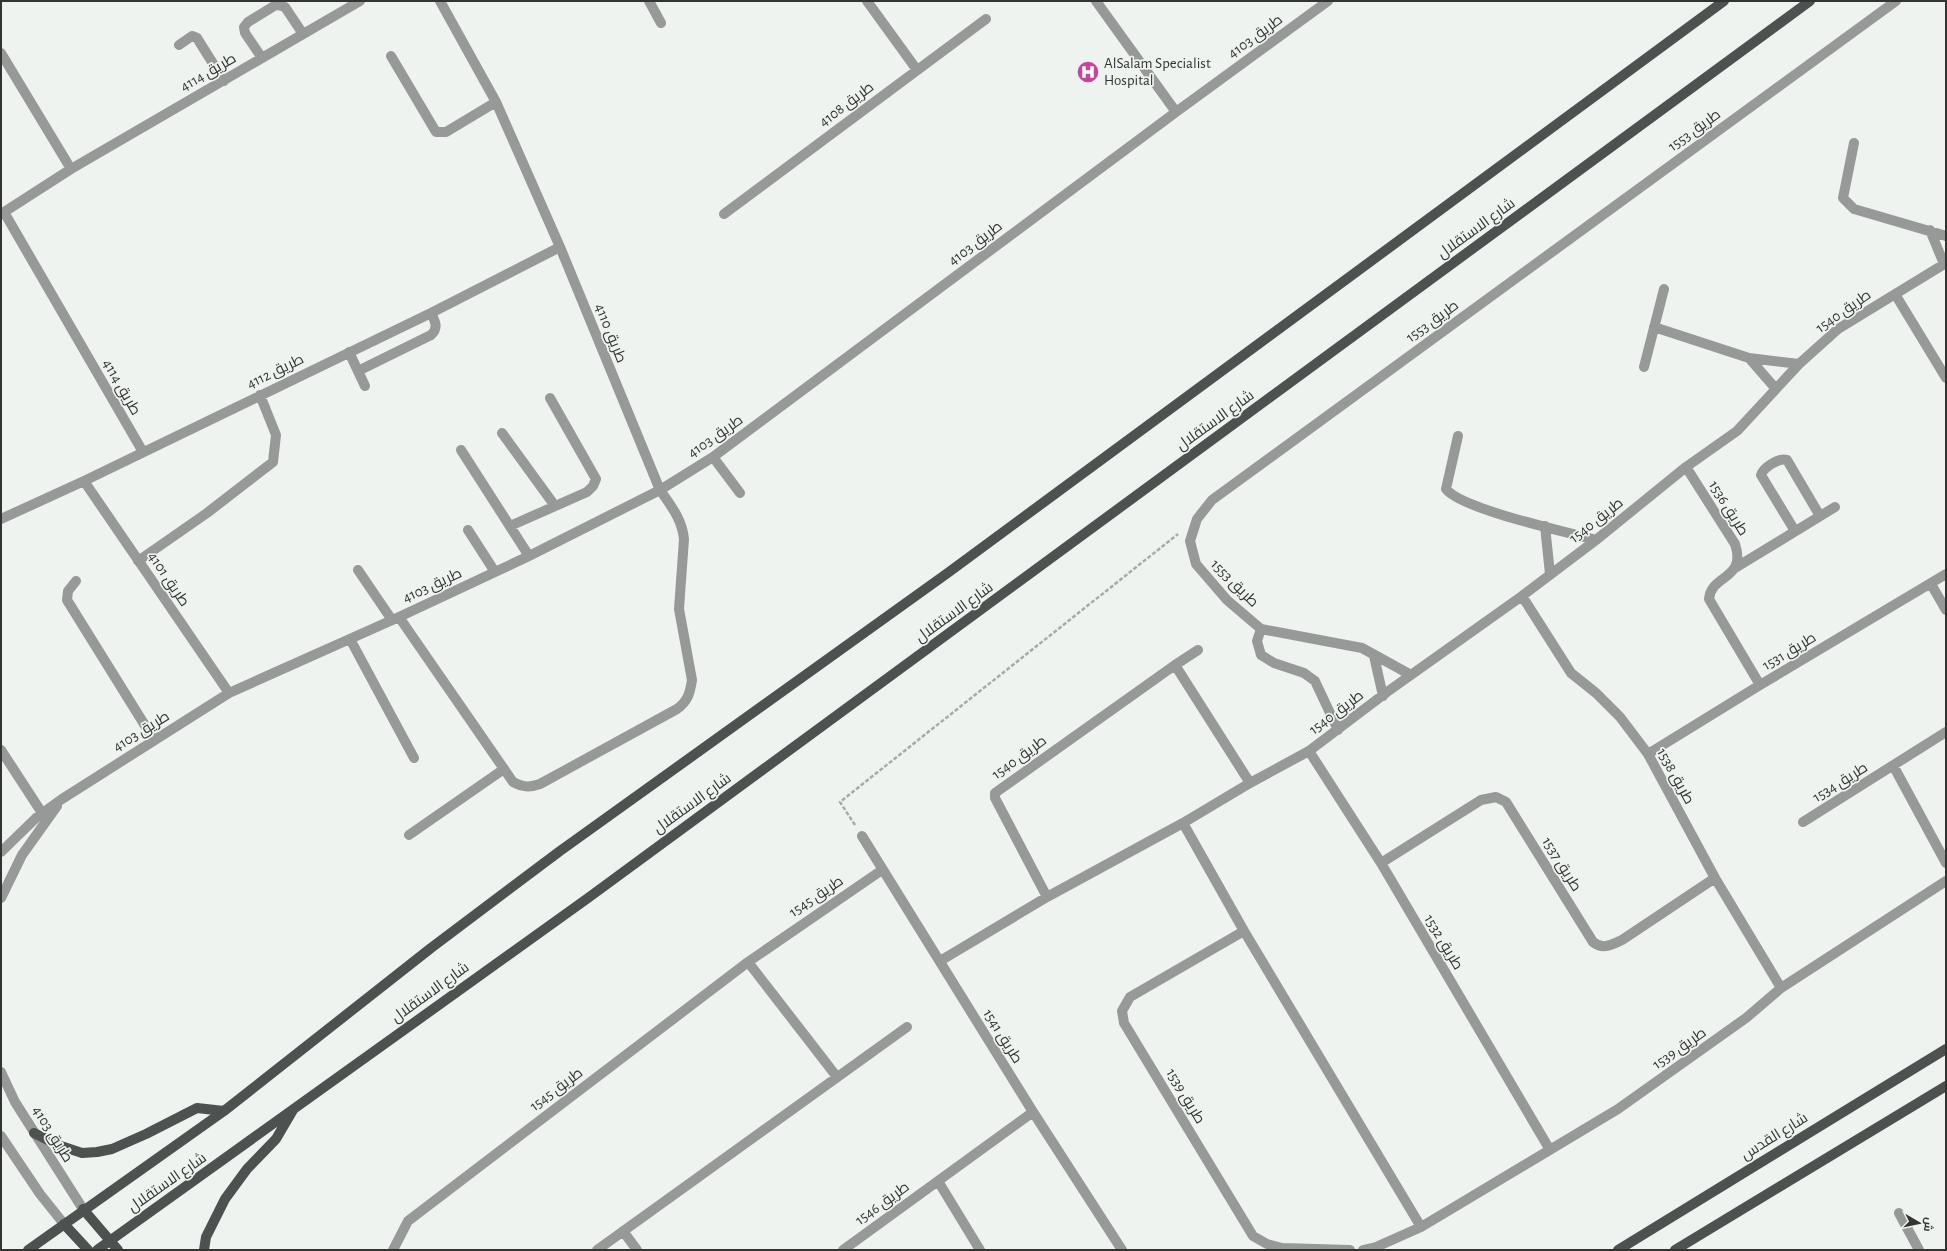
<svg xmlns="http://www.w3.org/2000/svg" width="1947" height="1251" font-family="'Alegreya Sans',Cairo,sans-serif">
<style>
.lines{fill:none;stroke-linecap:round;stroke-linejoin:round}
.path{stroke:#a7aaa7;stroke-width:2.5;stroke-dasharray:4 2;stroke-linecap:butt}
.minor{stroke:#969998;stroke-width:10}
.major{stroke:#4d5150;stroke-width:10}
.labels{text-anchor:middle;stroke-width:3.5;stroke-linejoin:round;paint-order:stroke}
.street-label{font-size:15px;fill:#323432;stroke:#eef3ef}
.poi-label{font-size:15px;fill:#323432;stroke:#eef3ef;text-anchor:start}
</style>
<rect width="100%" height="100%" fill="#eef3ef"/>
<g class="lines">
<path class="path" d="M 855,825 L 840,802 L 1178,534"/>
<path class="minor" d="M 649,1 L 661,23
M 867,1 L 917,70
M 1096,1 L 1176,112
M 179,45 L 192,36 L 197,38 L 224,81
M 1,53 L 71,169
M 391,56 L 436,132 L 446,132 L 496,102
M 262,58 L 245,33 L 244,27 L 248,22 L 274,6 L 278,5 L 285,7 L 303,34
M 1854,143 L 1843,198 L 1854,209 L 1946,236
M 4,212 L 143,452
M 1,214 L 71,169 L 360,1
M 724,214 L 986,19
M 1930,230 L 1944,264
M 1895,294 L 1946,378
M 1654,327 L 1749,358 L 1799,364
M 349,352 L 365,386
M 1749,358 L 1776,389
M 1644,367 L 1664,289
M 358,371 L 431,335 C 439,328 435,321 431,313
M 502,433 L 555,506
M 1458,436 L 1446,489 C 1461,509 1567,532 1596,540
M 461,450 L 529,556
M 713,457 L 740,493
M 1686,467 L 1735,544 C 1747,580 1711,574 1709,599 L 1760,685
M 84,481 L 229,693
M 1,519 L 84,481 L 431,313 L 560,247
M 510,526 L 587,492 L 593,486 L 596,479 L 550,398
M 1545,526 L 1550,574
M 468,530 L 495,572
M 1795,531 L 1761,475 C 1763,468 1779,457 1787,460 L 1820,516
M 138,561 L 207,513 L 273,462 L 276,435 L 260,395
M 1735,568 L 1835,507
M 358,570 L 392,620
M 76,581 L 68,591 L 67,600 L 154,740
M 1931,584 L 1946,610
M 1522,596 L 1571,673 L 1596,693 L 1620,717 L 1648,754 L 1715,878 L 1781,988
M 399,617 L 513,782 C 523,787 529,788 540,784 L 677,709 C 688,701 690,693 692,680 L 679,609 L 684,539 C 682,519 671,506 660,490 L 560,247 L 496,102 L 440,1
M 1261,629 L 1257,641 L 1261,655 L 1274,663 L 1304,673 L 1315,681 L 1338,730
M 350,639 L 414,758
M 1374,656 L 1383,696
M 1175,665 L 1250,783
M 1411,675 L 1362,648 L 1261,629 L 1227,600 L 1196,564 L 1190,541 L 1197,519 L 1212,500 L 1896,1
M 1,750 L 42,813
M 1309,751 L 1381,863 L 1550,1150
M 1648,754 L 1760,685 L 1946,574
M 1894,767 L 1946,863
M 1803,822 L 1946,732
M 1183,823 L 1244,931 L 1421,1227
M 409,835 L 504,769
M 862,836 L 1033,1112 L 1122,1250
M 1,852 L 37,817 L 62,799 L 229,693 L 399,617 L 529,556 L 660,490 L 713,457 L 1176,112 L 1328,1
M 1381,863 L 1481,800 L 1496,797 L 1506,802 L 1593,942 C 1603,950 1611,945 1622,940 L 1715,878
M 1047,897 L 995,798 L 995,793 L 1175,665 L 1198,650
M 1,898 L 22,855 L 57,806
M 1244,931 L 1130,997 L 1122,1011 L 1124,1023 L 1253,1236 L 1267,1244 L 1282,1248 L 1350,1250
M 940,961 L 1047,897 L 1183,823 L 1250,783 L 1309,751 L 1387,692 L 1522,596 L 1596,540 L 1686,467 L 1737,431 L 1799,364 L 1838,329 L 1946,263
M 748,962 L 837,1077
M 1,1072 L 15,1102 L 83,1209
M 1,1136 L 40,1194 L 64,1224
M 938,1181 L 980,1250
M 1899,1213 L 1919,1250
M 623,1231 L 637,1250
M 393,1250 L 408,1221 L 748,962 L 882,870
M 597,1250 L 907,1027
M 843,1250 L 1033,1112
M 1363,1250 L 1376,1247 L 1421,1227 L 1618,1109 L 1746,1018 L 1781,988 L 1946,881"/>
<path class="major" d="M 34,1133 L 58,1145 L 82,1153 L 97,1152 L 112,1149 L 146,1134 L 197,1108 L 224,1111
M 83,1209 L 118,1250
M 64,1224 L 88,1250
M 28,1250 L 224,1111 L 431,948 L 560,851 L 949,572 L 1724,1
M 97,1250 L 588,898 L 1810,1
M 204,1250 L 206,1237 L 225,1199 L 247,1169 L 276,1139 L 293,1110
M 1618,1250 L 1946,1049
M 1675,1250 L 1946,1086"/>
</g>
<defs>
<g id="hospital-disc" transform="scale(1.15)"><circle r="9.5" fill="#c54796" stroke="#eef3ef"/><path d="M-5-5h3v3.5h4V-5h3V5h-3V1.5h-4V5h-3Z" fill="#fff"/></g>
</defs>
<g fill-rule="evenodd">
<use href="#hospital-disc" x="1088" y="72"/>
</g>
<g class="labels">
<g class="street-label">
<text transform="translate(1255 36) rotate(-36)" y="5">طريق 4103</text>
<text transform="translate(208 72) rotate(-30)" y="5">طريق 4114</text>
<text transform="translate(846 104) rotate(-37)" y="5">طريق 4108</text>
<text transform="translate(1694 130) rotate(-36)" y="5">طريق 1553</text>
<text transform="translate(1476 228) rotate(-36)" y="5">شارع الاستقلال</text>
<text transform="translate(975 243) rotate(-37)" y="5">طريق 4103</text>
<text transform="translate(1843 311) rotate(-35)" y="5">طريق 1540</text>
<text transform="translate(1432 321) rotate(-36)" y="5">طريق 1553</text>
<text transform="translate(611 333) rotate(68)" y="5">طريق 4110</text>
<text transform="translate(275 371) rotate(-26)" y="5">طريق 4112</text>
<text transform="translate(122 387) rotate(60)" y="5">طريق 4114</text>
<text transform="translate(1215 420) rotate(-36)" y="5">شارع الاستقلال</text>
<text transform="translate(715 436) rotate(-35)" y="5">طريق 4103</text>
<text transform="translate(1729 508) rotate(58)" y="5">طريق 1536</text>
<text transform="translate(1596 520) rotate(-38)" y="5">طريق 1540</text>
<text transform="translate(169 579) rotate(56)" y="5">طريق 4101</text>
<text transform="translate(1235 583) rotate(45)" y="5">طريق 1553</text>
<text transform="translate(432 585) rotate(-25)" y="5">طريق 4103</text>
<text transform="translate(954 612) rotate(-36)" y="5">شارع الاستقلال</text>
<text transform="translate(1789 651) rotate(-31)" y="5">طريق 1531</text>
<text transform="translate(1336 712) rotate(-37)" y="5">طريق 1540</text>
<text transform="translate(141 731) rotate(-32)" y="5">طريق 4103</text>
<text transform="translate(1019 757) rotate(-36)" y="5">طريق 1540</text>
<text transform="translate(1676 776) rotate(61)" y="5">طريق 1538</text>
<text transform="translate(1840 782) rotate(-32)" y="5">طريق 1534</text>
<text transform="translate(692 803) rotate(-36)" y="5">شارع الاستقلال</text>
<text transform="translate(1562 864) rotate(58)" y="5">طريق 1537</text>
<text transform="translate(816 896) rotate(-34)" y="5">طريق 1545</text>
<text transform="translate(1444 942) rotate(59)" y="5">طريق 1532</text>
<text transform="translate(430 992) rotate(-36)" y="5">شارع الاستقلال</text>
<text transform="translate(1003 1036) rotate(58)" y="5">طريق 1541</text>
<text transform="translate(1679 1048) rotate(-35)" y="5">طريق 1539</text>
<text transform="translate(556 1089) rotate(-37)" y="5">طريق 1545</text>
<text transform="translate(1186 1096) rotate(59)" y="5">طريق 1539</text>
<text transform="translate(53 1134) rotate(58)" y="5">طريق 4103</text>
<text transform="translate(1774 1136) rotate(-32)" y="5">شارع القدس</text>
<text transform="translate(167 1182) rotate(-35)" y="5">شارع الاستقلال</text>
<text transform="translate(882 1203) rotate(-36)" y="5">طريق 1546</text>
</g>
<g class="poi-label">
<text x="1104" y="68">AlSalam Specialist<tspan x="1104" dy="17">Hospital</tspan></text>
</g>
</g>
<rect width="1947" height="1251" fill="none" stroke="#323432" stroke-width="4"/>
<g transform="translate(1919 1223) rotate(99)" stroke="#eef3ef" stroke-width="3" paint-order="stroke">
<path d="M0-3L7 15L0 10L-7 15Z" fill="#323432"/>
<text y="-6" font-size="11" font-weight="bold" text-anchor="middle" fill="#323432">ش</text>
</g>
</svg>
